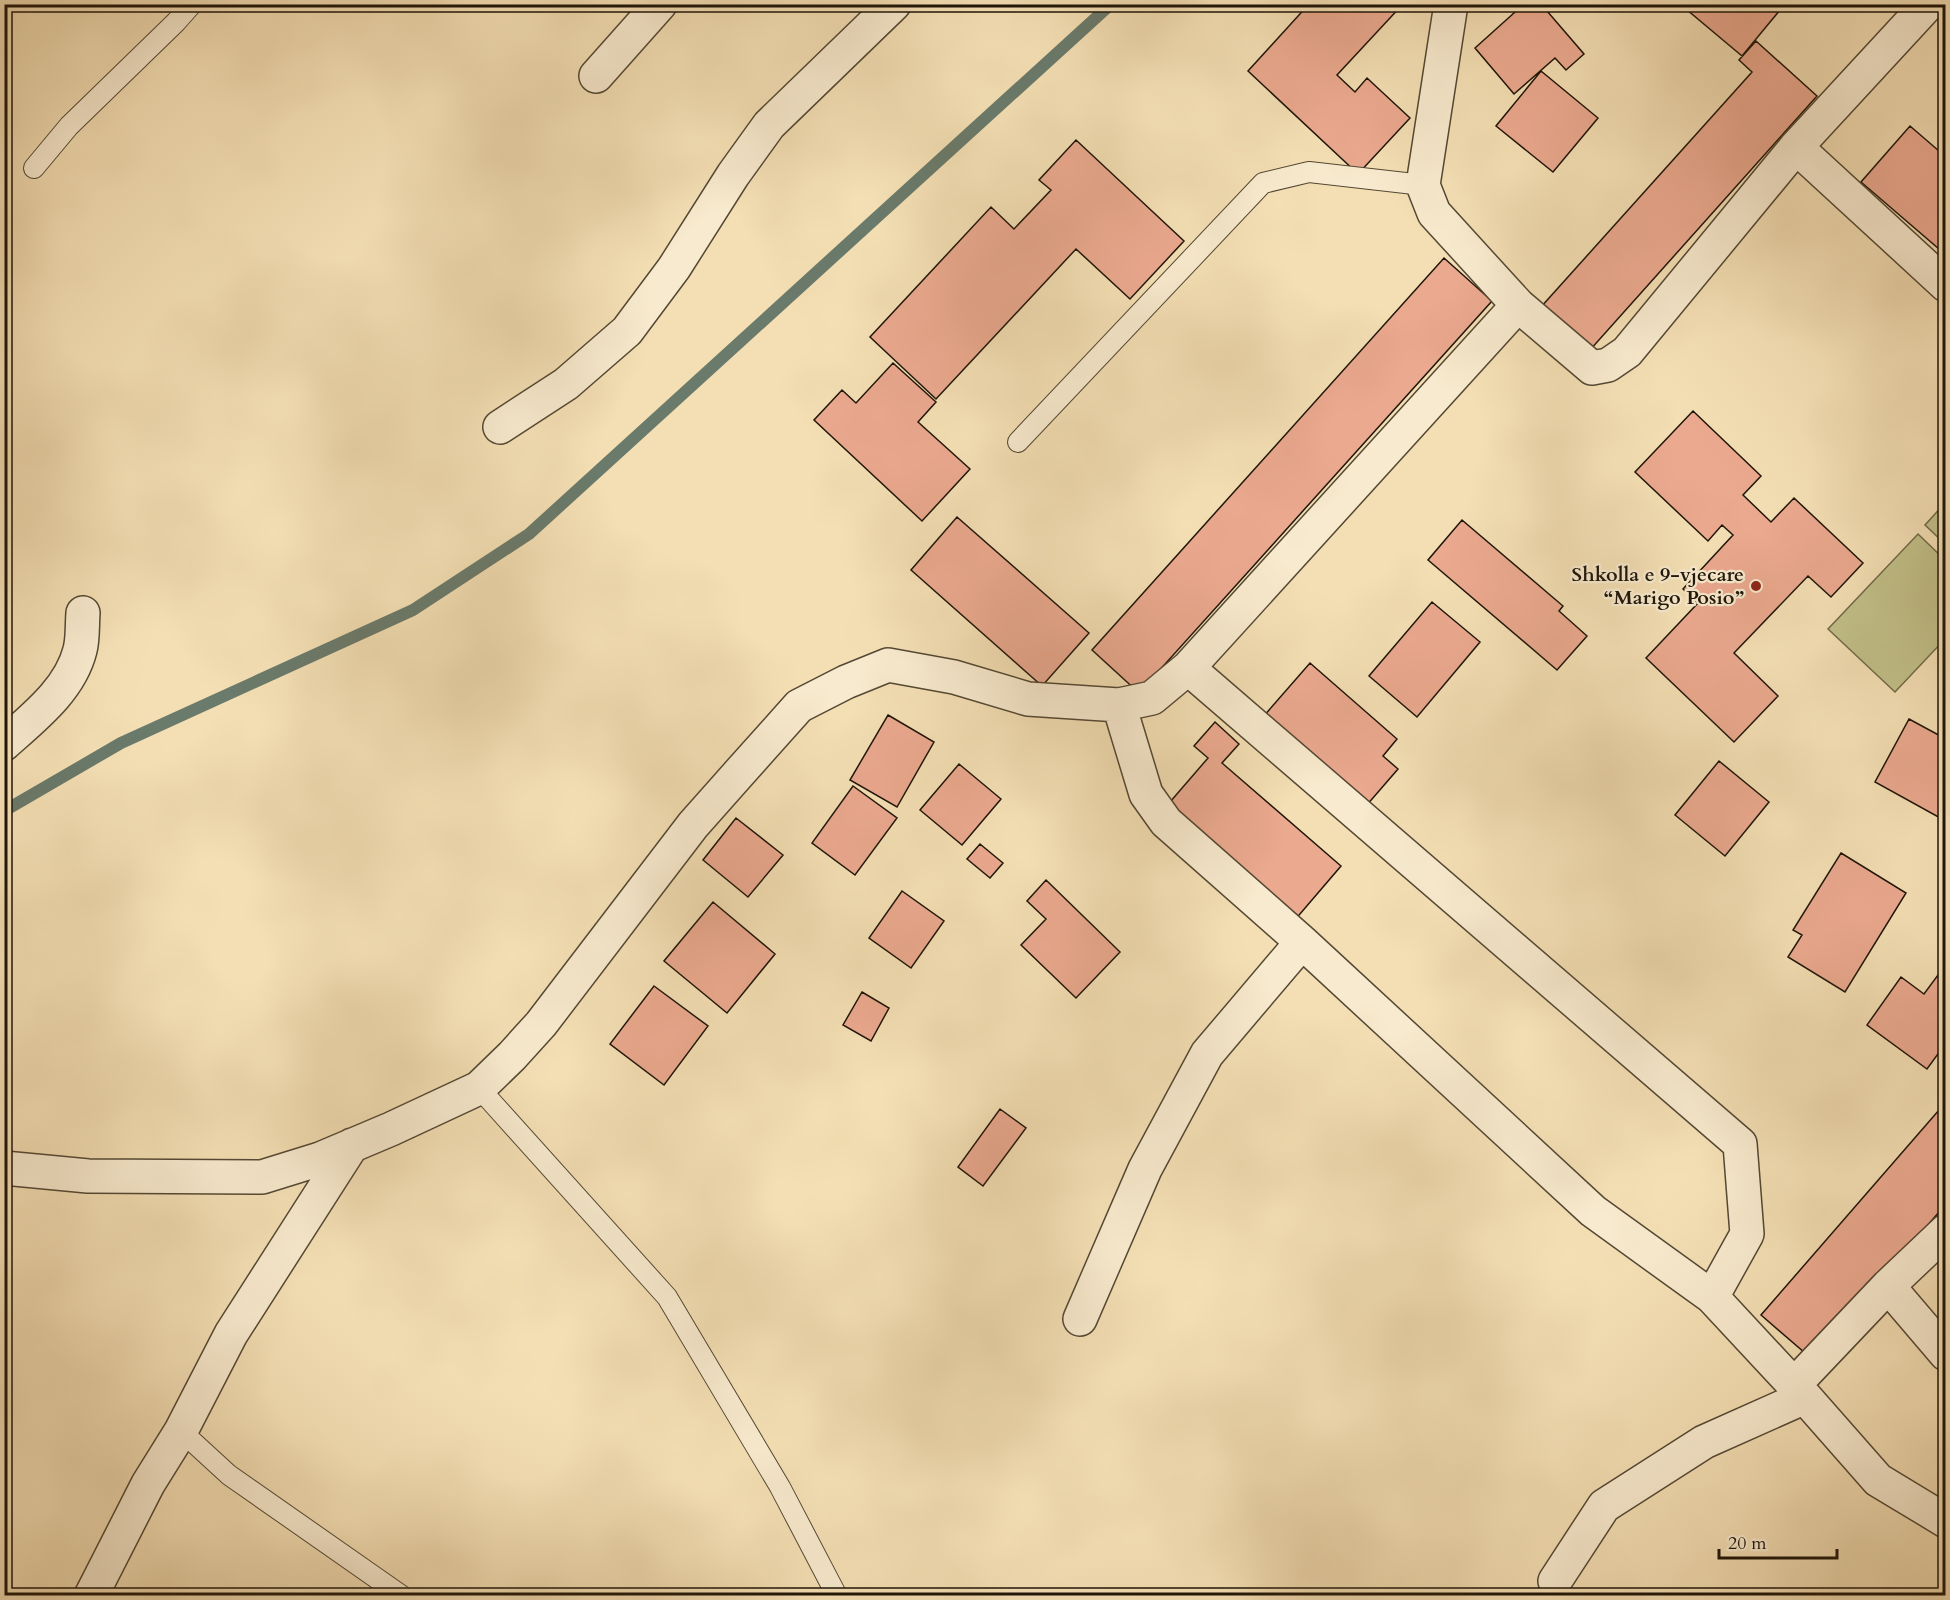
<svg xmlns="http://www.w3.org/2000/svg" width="1950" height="1600" font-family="Cardo,serif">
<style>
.green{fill:#c2c089;stroke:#706a49;stroke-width:1.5}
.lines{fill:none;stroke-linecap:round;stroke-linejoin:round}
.stream{stroke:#6a7a6b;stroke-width:12}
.building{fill:#eba98f;stroke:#1e1509;stroke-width:1.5}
.service-casing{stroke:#544834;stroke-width:22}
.minor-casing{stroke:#544834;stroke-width:36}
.service{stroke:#f8eace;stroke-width:20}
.minor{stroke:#f8eace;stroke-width:33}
.poi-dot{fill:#8f2418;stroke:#f8eace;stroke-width:2}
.labels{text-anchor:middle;stroke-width:4.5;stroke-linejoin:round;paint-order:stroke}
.poi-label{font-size:20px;font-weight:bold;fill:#1e1509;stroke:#f8eace;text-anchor:end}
</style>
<rect width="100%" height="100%" fill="#f4dfb4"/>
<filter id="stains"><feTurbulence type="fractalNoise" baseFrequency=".00333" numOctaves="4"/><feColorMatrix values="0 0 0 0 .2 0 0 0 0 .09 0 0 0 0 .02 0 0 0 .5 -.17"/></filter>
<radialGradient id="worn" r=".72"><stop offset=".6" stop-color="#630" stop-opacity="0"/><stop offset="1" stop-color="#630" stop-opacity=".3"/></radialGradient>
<path class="green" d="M 1945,503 L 1945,544 L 1925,525 Z
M 1918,534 L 1945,560 L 1945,639 L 1895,692 L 1828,629 Z"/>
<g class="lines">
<path class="stream" d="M 4,811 L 121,743 L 413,610 L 529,534 L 1111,4"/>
</g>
<path class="building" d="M 1309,4 L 1403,4 L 1337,75 L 1355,92 L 1367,78 L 1410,118 L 1358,174 L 1248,71 Z
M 1524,4 L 1541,4 L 1584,54 L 1566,70 L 1555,58 L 1514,94 L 1475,48 Z
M 1680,4 L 1785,4 L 1742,56 Z
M 1756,41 L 1817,96 L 1590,350 L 1541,307 L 1752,72 L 1739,60 Z
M 1541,71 L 1598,118 L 1553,172 L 1496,126 Z
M 1910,126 L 1946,157 L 1946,255 L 1861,182 Z
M 1076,140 L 1184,241 L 1130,299 L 1076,249 L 936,399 L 870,337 L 991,207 L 1014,229 L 1051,190 L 1039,180 Z
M 1444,258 L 1492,301 L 1139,693 L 1092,650 Z
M 893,363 L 936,402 L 918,422 L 970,469 L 922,521 L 814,420 L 842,390 L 856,403 Z
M 1693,411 L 1761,476 L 1743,495 L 1771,522 L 1794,498 L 1863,563 L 1831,597 L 1808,576 L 1734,653 L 1778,696 L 1734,742 L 1646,658 L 1698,603 L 1683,589 L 1733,535 L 1722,525 L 1708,541 L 1635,472 Z
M 957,517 L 1089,633 L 1042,686 L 911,570 Z
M 1462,520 L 1563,606 L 1559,611 L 1587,636 L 1557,670 L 1428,560 Z
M 1432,602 L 1480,642 L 1417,717 L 1369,676 Z
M 1310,663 L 1397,739 L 1383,756 L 1398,769 L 1366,806 L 1263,717 Z
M 888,715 L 934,742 L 897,807 L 850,780 Z
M 1909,719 L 1946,739 L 1946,813 L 1942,819 L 1875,782 Z
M 1215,722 L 1239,744 L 1222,763 L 1341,866 L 1294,921 L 1164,809 L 1208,758 L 1194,746 Z
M 1719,761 L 1769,802 L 1725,856 L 1675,815 Z
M 959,764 L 1001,799 L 962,845 L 920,810 Z
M 853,786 L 897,818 L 855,875 L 812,843 Z
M 736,818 L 783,855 L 748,897 L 703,860 Z
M 980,844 L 1003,863 L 990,878 L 967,859 Z
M 1841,853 L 1906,893 L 1845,992 L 1788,957 L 1802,935 L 1793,930 Z
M 1046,880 L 1120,952 L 1076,998 L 1021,945 L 1046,919 L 1027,901 Z
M 902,891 L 944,921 L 911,968 L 869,938 Z
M 713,902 L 775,954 L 727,1013 L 664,961 Z
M 1938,975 L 1946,981 L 1946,1043 L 1927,1069 L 1867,1025 L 1901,977 L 1924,994 Z
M 654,986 L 708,1026 L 664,1085 L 610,1044 Z
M 862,992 L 889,1008 L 871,1041 L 843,1025 Z
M 1946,1102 L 1946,1204 L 1812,1359 L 1761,1315 Z
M 1000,1109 L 1026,1128 L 983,1186 L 958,1167 Z"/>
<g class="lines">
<g class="service-casing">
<path id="service" d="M 34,168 L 69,126 L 176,22 L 192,4
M 1018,442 L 1263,183 L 1309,172 L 1423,185
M 479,1088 L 667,1297 L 780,1487 L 837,1596
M 181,1431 L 229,1475 L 402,1596"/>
</g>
<g class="minor-casing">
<path id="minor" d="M 1451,4 L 1423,185 L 1434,213 L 1518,305 L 1592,368 L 1608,365 L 1627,352 L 1796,147 L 1928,4
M 596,76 L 660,4
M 1796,147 L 1946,285
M 500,427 L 566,384 L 627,331 L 674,268 L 733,175 L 769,125 L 894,4
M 1188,668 L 1740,1144 L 1747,1234 L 1712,1297
M 1119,705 L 1146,794 L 1166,822 L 1302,942 L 1593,1211 L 1712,1297 L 1805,1397 L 1878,1480 L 1946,1521
M 4,744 C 33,718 70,690 80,650 C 83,639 82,625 83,613
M 4,1168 L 88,1176 L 262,1177 L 320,1159 L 391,1129 L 479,1088 L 512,1056 L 541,1024 L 693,825 L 740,772 L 799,706 L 846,682 L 888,665 L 954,677 L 1028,699 L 1119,705 L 1152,698 L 1188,668 L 1518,305
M 1946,1231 L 1888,1286 L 1946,1354
M 1080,1319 L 1145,1169 L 1207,1054 L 1302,942
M 1794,1385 L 1888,1286
M 1555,1581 L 1604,1506 L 1704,1442 L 1805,1397
M 91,1596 L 148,1484 L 181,1431 L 231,1334 L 352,1145"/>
</g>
<use href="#service" class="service"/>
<use href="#minor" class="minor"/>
</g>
<circle class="poi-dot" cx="1756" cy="586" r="6"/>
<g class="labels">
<g class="poi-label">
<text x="1744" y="581">Shkolla e 9-vjecare<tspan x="1744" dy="23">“Marigo Posio”</tspan></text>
</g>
</g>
<rect width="1950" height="1600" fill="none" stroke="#f4dfb4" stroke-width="24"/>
<rect x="6" y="6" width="1938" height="1588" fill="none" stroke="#1e1509" stroke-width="3"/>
<rect x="12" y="12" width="1926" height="1576" fill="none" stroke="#1e1509" stroke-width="1.5"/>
<path d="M1719 1549v9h118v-9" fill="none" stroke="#1e1509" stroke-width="3"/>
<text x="1728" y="1549" font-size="18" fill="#1e1509" stroke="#f8eace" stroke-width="4.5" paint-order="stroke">20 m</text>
<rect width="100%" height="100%" filter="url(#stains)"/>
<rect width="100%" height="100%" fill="url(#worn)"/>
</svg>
